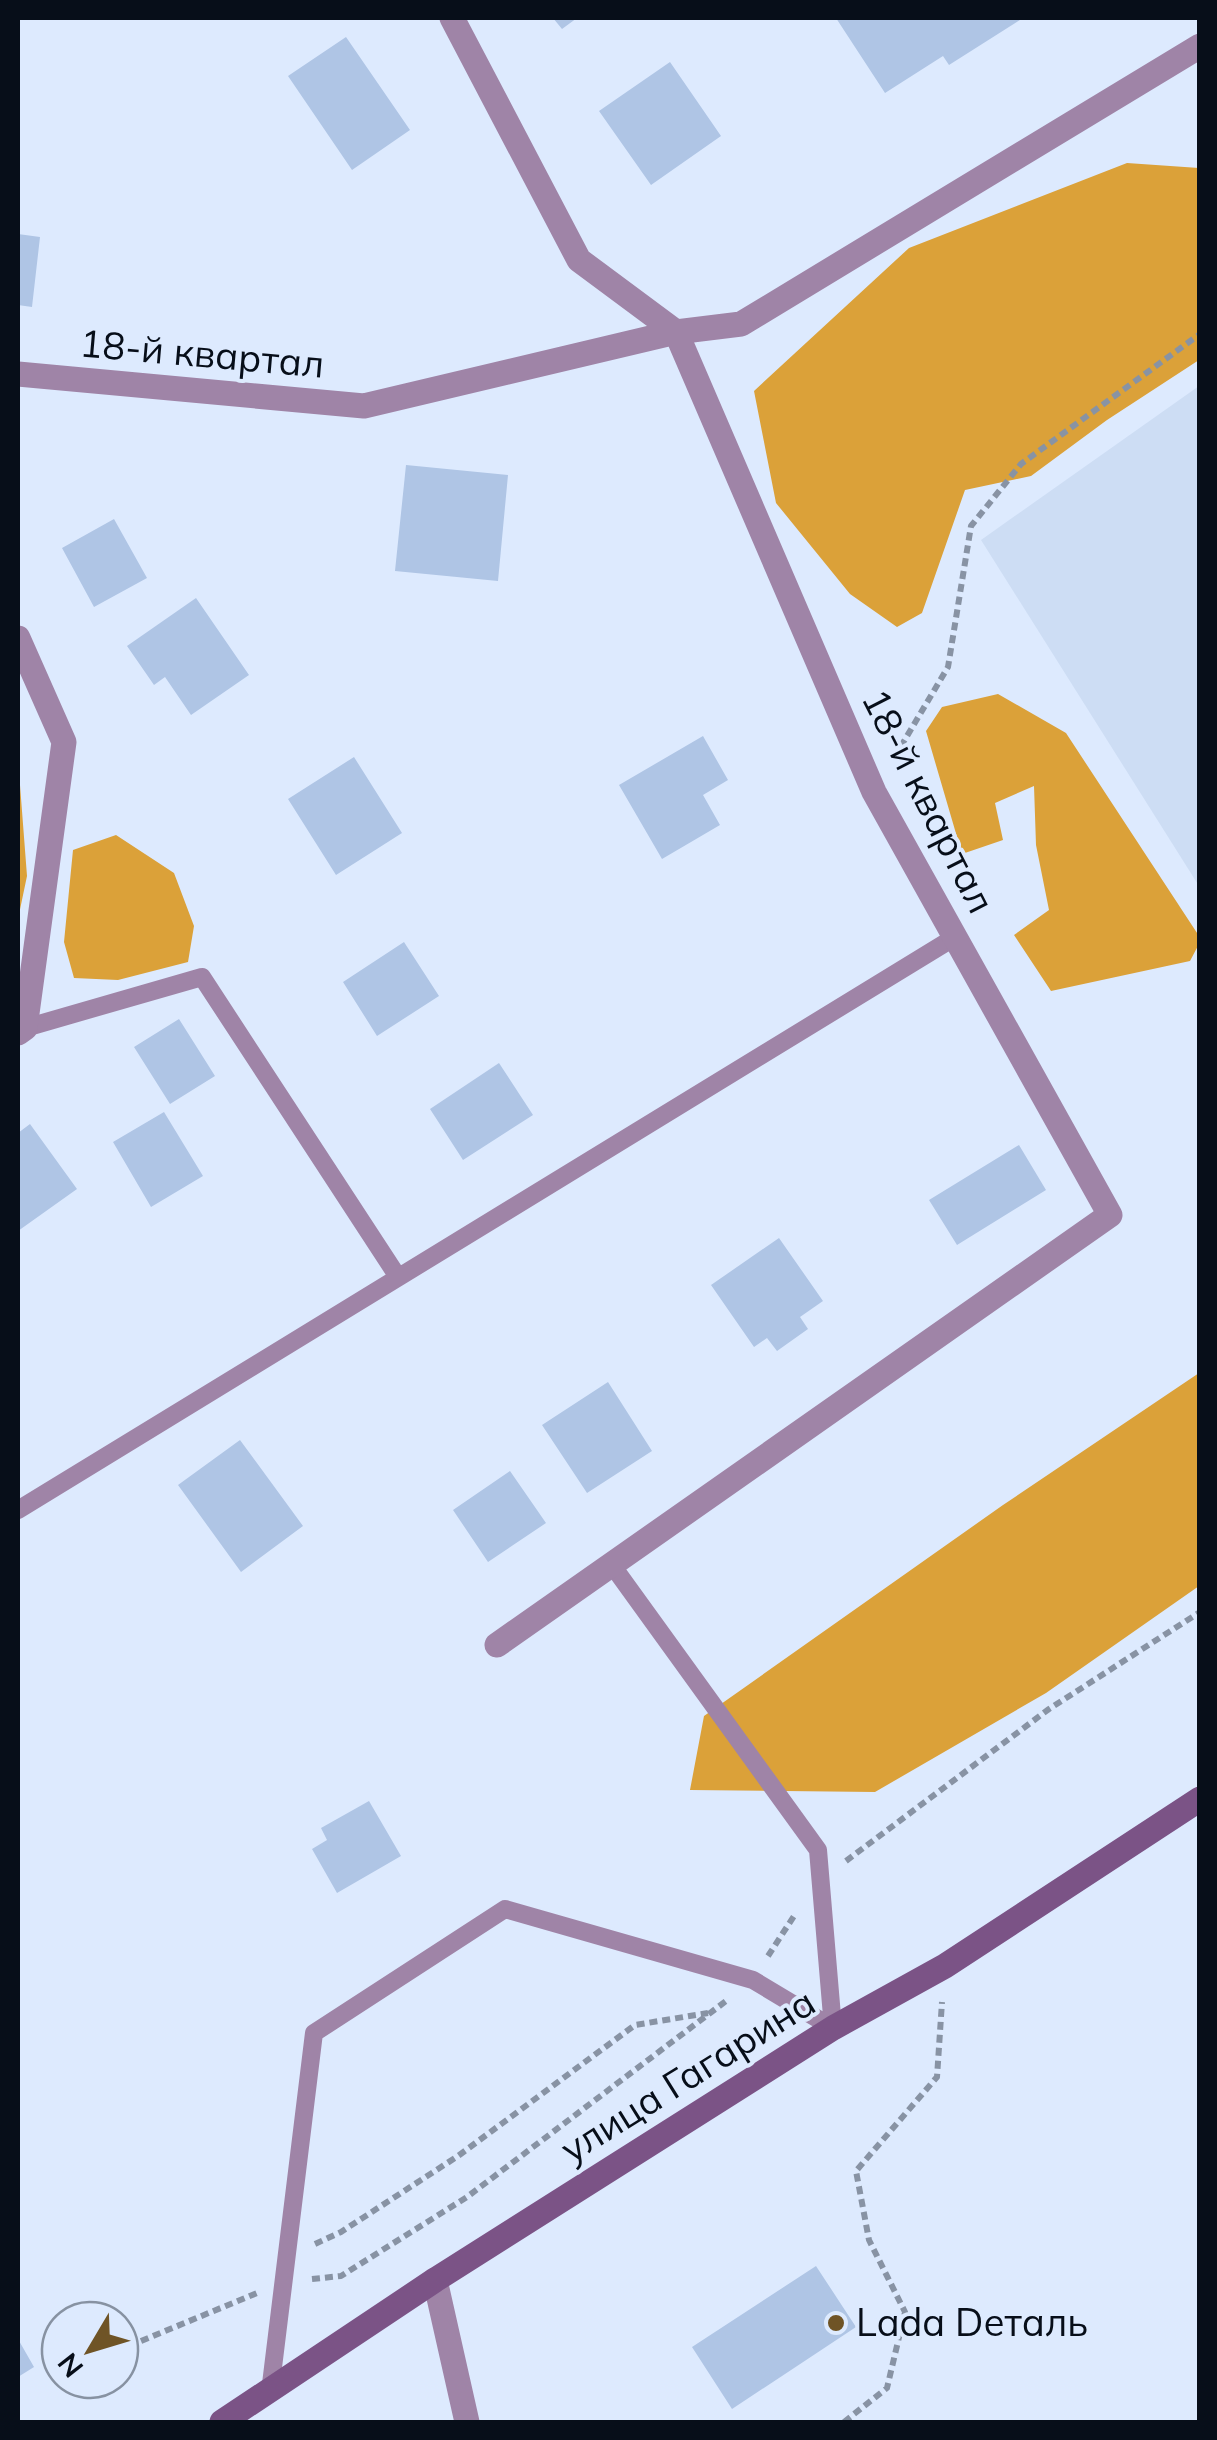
<svg xmlns="http://www.w3.org/2000/svg" width="1217" height="2440" font-family="Mulish,sans-serif">
<style>
.built{fill:#cdddf4}
.forest{fill:#dba139}
.building{fill:#afc5e5}
.lines{fill:none;stroke-linecap:round;stroke-linejoin:round}
.path{stroke:#8893a4;stroke-width:6;stroke-dasharray:8 5;stroke-linecap:butt}
.lane{stroke:#9f84a7;stroke-width:18}
.street{stroke:#9f84a7;stroke-width:25}
.secondary{stroke:#7b5386;stroke-width:25}
.poi-dot{fill:#6f5426;stroke:#ddeafe;stroke-width:4}
.labels{text-anchor:middle;stroke-width:8;stroke-linejoin:round;paint-order:stroke}
.street-label{font-size:38px;fill:#070e19;stroke:#ddeafe}
.poi-label{font-size:38px;fill:#070e19;stroke:#ddeafe;text-anchor:start}
</style>
<rect width="100%" height="100%" fill="#ddeafe"/>
<path class="built" d="M 1199,386 L 1199,886 L 981,540 Z"/>
<path class="forest" d="M 1127,163 L 1199,168 L 1199,360 L 1107,420 L 1031,476 L 965,490 L 922,613 L 897,627 L 850,594 L 776,503 L 754,391 L 909,248 Z
M 998,694 L 1066,733 L 1199,936 L 1199,944 L 1190,961 L 1051,991 L 1014,935 L 1049,910 L 1036,845 L 1034,786 L 995,803 L 1003,840 L 962,854 L 926,731 L 942,707 Z
M 18,759 L 27,876 L 18,919 Z
M 116,835 L 174,873 L 194,926 L 188,962 L 118,980 L 74,978 L 64,942 L 73,850 Z
M 1199,1373 L 1199,1586 L 1046,1693 L 875,1792 L 690,1790 L 704,1716 L 1003,1505 Z"/>
<path class="building" d="M 553,18 L 577,18 L 562,29 Z
M 836,18 L 1023,18 L 949,65 L 943,56 L 885,93 Z
M 346,37 L 410,130 L 352,170 L 288,76 Z
M 670,62 L 721,136 L 651,185 L 599,111 Z
M 18,234 L 40,237 L 32,307 L 18,305 Z
M 406,465 L 508,475 L 498,581 L 395,571 Z
M 114,519 L 147,578 L 94,607 L 62,548 Z
M 196,598 L 249,675 L 191,715 L 165,677 L 154,685 L 127,646 Z
M 703,736 L 728,780 L 703,795 L 720,825 L 662,859 L 619,785 Z
M 354,757 L 402,833 L 336,875 L 288,799 Z
M 404,942 L 439,996 L 377,1036 L 343,982 Z
M 179,1019 L 215,1076 L 170,1104 L 134,1047 Z
M 499,1063 L 533,1115 L 463,1160 L 430,1109 Z
M 164,1112 L 203,1176 L 151,1207 L 113,1142 Z
M 30,1124 L 77,1189 L 18,1231 L 18,1133 Z
M 1019,1145 L 1046,1190 L 957,1245 L 929,1200 Z
M 779,1238 L 823,1301 L 800,1317 L 808,1329 L 777,1351 L 767,1338 L 754,1347 L 711,1285 Z
M 608,1382 L 652,1451 L 587,1493 L 542,1425 Z
M 240,1440 L 303,1526 L 241,1572 L 178,1485 Z
M 510,1471 L 546,1523 L 488,1562 L 453,1510 Z
M 369,1801 L 401,1856 L 337,1893 L 312,1849 L 327,1840 L 321,1828 Z
M 816,2266 L 856,2327 L 732,2409 L 692,2347 Z
M 18,2339 L 34,2367 L 18,2377 Z"/>
<g class="lines">
<path class="path" d="M 894,758 L 948,667 L 971,526 L 1021,464 L 1200,334
M 846,1861 L 1049,1709 L 1200,1612
M 768,1956 L 794,1916
M 315,2244 L 341,2232 L 458,2156 L 635,2025 L 708,2013
M 312,2279 L 341,2276 L 467,2197 L 726,2001
M 129,2346 L 257,2293
M 844,2422 L 887,2388 L 905,2312 L 869,2240 L 856,2171 L 937,2077 L 942,2002"/>
<path class="lane" d="M 25,1028 L 202,977 L 398,1277
M 18,1510 L 955,937
M 612,1565 L 818,1850 L 833,2028
M 270,2392 L 314,2033 L 505,1909 L 753,1980 L 833,2028"/>
<path class="street" d="M 452,18 L 579,260 L 676,332
M 18,374 L 364,406 L 676,332 L 741,324 L 1200,46
M 18,638 L 64,742 L 25,1028 L 18,1033
M 497,1645 L 1110,1215 L 874,792 L 676,332
M 435,2280 L 467,2422"/>
<path class="secondary" d="M 222,2422 L 435,2280 L 833,2028 L 945,1966 L 1200,1799"/>
</g>
<circle class="poi-dot" cx="836" cy="2323" r="10"/>
<g class="labels">
<g class="street-label">
<text transform="translate(202 354) rotate(5)" y="13">18-й квартал</text>
<text transform="translate(928 801) rotate(63)" y="13">18-й квартал</text>
<text transform="translate(688 2076) rotate(-32)" y="13">улица Гагарина</text>
</g>
<g class="poi-label">
<text x="856" y="2336">Lada Dеталь</text>
</g>
</g>
<rect width="1217" height="2440" fill="none" stroke="#070e19" stroke-width="40"/>
<g transform="translate(90 2350) rotate(232)"><circle r="48" fill="#ddeafe" stroke="#8792a2" stroke-width="2.5"/>
<path d="M0-8L18 38L0 25L-18 38Z" fill="#6f5426"/>
<text y="-15" font-size="28" font-weight="bold" text-anchor="middle" fill="#070e19">N</text>
</g>
</svg>
